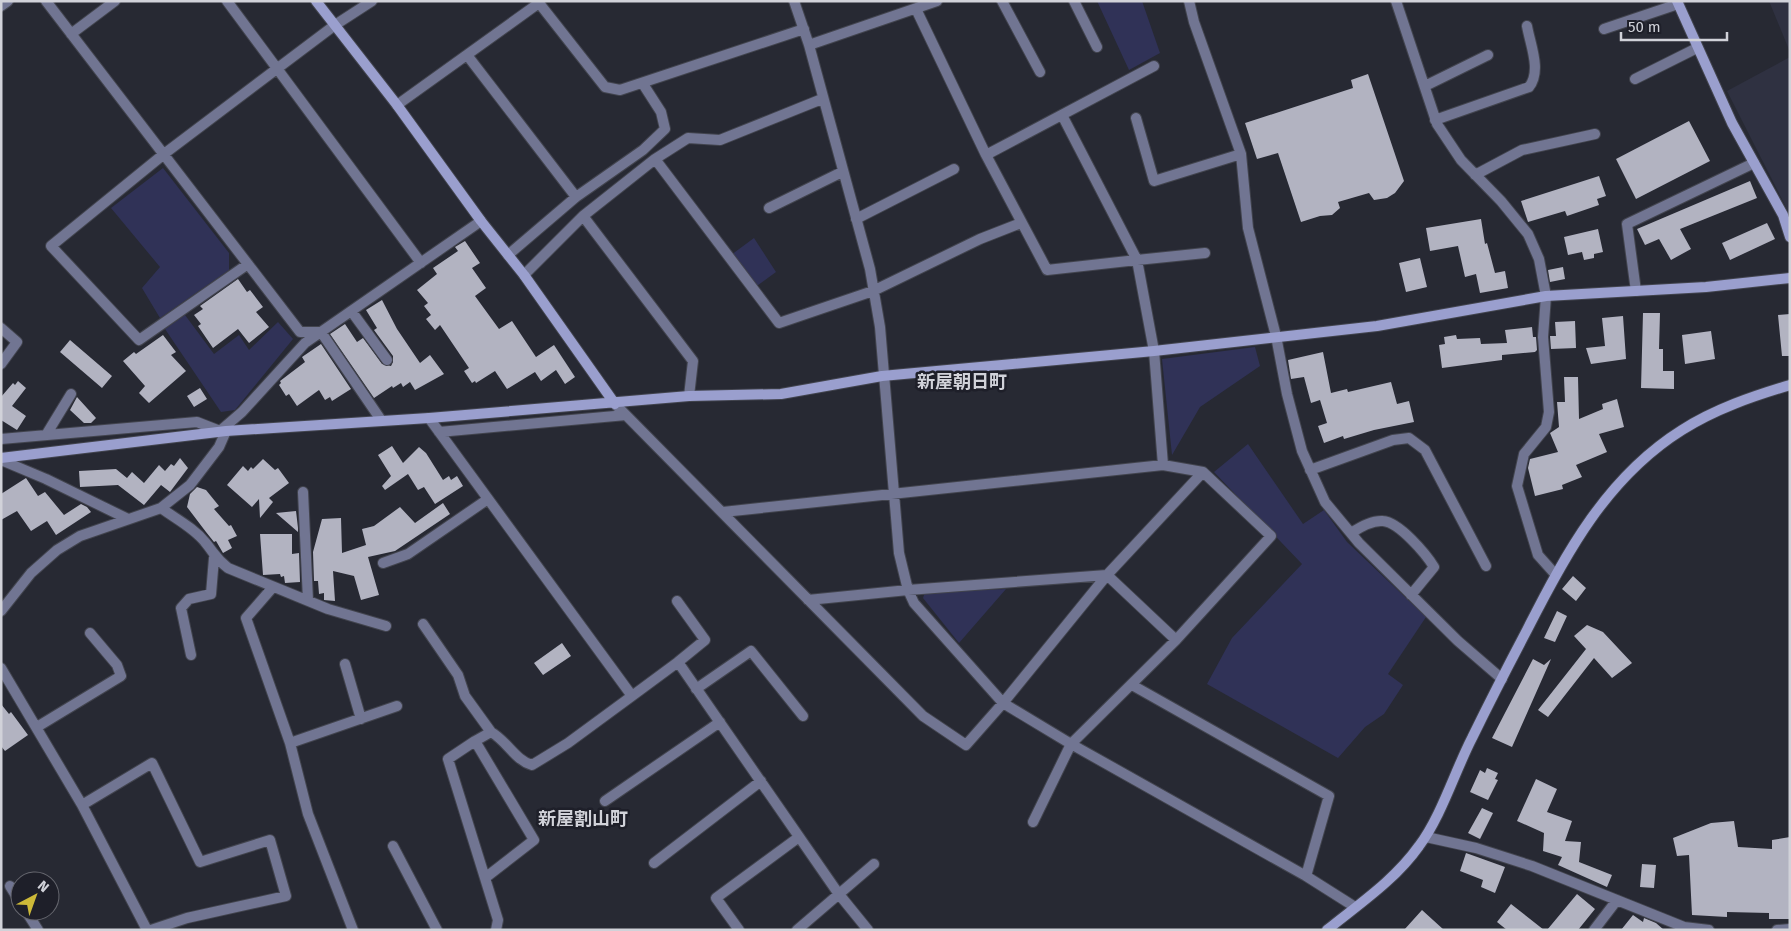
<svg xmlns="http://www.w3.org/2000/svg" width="1791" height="931" font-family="'Fira Sans','Noto Sans JP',sans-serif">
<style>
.built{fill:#2f3141}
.green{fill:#303257}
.building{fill:#b2b3c1}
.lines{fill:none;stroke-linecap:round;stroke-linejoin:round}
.street-casing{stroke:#42444e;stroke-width:12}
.secondary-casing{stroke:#42444e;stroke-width:12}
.street{stroke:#717592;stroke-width:10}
.secondary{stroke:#9a9fce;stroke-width:10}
.labels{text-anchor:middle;stroke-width:5;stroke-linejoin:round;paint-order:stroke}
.quarter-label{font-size:18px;font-weight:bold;fill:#d1d2d9;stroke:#1e1f29}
</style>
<rect width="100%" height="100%" fill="#272933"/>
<path class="built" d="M 1769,1 L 1790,1 L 1790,52 Z
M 1790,57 L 1790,215 L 1727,91 Z"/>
<path class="green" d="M 1097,1 L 1142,1 L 1160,53 L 1129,70 Z
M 163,168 L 229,253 L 229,270 L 160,318 L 142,288 L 160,267 L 111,208 Z
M 754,238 L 776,272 L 754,288 L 731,255 Z
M 185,315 L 214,354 L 239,335 L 249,350 L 278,322 L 293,339 L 235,410 L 221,412 L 165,329 Z
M 1255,347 L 1260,366 L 1200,407 L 1172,455 L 1162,359 Z
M 1248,444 L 1303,524 L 1324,510 L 1347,542 L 1426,617 L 1388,674 L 1403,685 L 1384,714 L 1365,727 L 1338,758 L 1207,684 L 1232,638 L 1302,564 L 1214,472 Z
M 1006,589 L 959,643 L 923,598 L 925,592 Z"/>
<path class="building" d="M 1368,74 L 1404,181 L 1395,193 L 1387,198 L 1374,200 L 1369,193 L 1338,202 L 1340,208 L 1332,215 L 1320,216 L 1301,222 L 1278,153 L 1257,159 L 1245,123 L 1353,88 L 1351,80 Z
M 1689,121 L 1710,161 L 1636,199 L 1616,159 Z
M 1599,176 L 1606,196 L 1597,199 L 1599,205 L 1567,216 L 1565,211 L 1528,222 L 1521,201 Z
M 1750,181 L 1757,198 L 1680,229 L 1691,249 L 1671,260 L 1659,239 L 1645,245 L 1637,229 Z
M 1481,219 L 1485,244 L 1487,243 L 1495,273 L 1505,271 L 1508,288 L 1480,293 L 1476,274 L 1465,277 L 1458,246 L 1430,251 L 1426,228 Z
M 1767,223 L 1775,239 L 1730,260 L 1722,243 Z
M 1598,229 L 1603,252 L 1594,254 L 1594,258 L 1584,260 L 1582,252 L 1568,255 L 1564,237 Z
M 465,241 L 480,263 L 472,268 L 486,288 L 475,296 L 499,329 L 512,321 L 536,357 L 554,345 L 575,377 L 565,384 L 556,370 L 541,381 L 535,372 L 507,389 L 495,371 L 476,383 L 475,381 L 472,383 L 464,371 L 469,368 L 440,325 L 435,330 L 426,319 L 431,315 L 424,306 L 428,303 L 417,290 L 437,274 L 433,268 L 458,251 L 455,247 Z
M 1420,258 L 1427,287 L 1406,292 L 1399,263 Z
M 1563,267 L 1565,279 L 1550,282 L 1548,270 Z
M 238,279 L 247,292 L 250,290 L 263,307 L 256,312 L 269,327 L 249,343 L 238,329 L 213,348 L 198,326 L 201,324 L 194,315 L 203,309 L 200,306 Z
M 382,300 L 397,329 L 420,363 L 430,355 L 444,374 L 415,390 L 410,382 L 403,387 L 401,383 L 393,388 L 392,386 L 374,398 L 330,334 L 345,324 L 357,342 L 363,338 L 382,364 L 391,366 L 393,362 L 393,356 L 374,330 L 377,328 L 366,310 Z
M 1643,313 L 1660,313 L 1659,349 L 1663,349 L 1663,371 L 1674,371 L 1674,389 L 1641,388 Z
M 1790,314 L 1790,356 L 1782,356 L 1778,315 Z
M 1623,316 L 1626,359 L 1591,364 L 1586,348 L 1605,346 L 1602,318 Z
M 1575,321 L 1576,348 L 1551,349 L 1550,336 L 1556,336 L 1555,322 Z
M 1532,327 L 1533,337 L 1536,337 L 1537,350 L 1535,352 L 1502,355 L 1502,360 L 1442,368 L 1439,345 L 1445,344 L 1444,337 L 1456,335 L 1457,339 L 1480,338 L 1481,344 L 1507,343 L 1505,330 Z
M 1711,331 L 1715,359 L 1685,364 L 1682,335 Z
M 163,335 L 176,352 L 171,355 L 186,371 L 149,403 L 139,393 L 145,386 L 123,361 L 134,352 L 136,354 Z
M 70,340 L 112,376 L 102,388 L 60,352 Z
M 321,344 L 351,389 L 332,401 L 330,397 L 325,400 L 319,390 L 297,406 L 289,394 L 286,396 L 279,385 L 281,383 L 280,381 L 305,362 L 302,357 Z
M 1323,352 L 1331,393 L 1347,389 L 1348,392 L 1391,382 L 1397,404 L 1409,401 L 1414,422 L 1374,430 L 1344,439 L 1343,436 L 1324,443 L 1318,426 L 1327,423 L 1320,400 L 1311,403 L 1304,377 L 1291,379 L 1288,360 Z
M 1564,377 L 1578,377 L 1579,419 L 1603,409 L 1602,404 L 1617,399 L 1624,427 L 1599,434 L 1607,452 L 1576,465 L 1582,477 L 1562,485 L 1563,489 L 1535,496 L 1528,468 L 1530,459 L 1558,452 L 1550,433 L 1559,427 L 1557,402 L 1565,402 Z
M 18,381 L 26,388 L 12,406 L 26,416 L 17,430 L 1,420 L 1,397 L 13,383 L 15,385 Z
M 200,388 L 207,399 L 194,407 L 187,396 Z
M 77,397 L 96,418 L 91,423 L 84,423 L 70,410 Z
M 392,446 L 403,463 L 419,447 L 426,453 L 443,480 L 449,476 L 451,480 L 457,476 L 463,486 L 435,504 L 424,487 L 418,490 L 408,474 L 385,490 L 382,486 L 391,476 L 378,455 Z
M 180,458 L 188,468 L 170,492 L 161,485 L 144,505 L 118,485 L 80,487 L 79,471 L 116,469 L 127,478 L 132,472 L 144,483 L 159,465 L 165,471 L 171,464 L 174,466 Z
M 263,459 L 275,470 L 278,468 L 289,483 L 269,498 L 273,502 L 260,518 L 259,499 L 252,507 L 227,485 L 243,466 L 248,471 L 251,467 L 253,469 Z
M 26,478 L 38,496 L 45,492 L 64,515 L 81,504 L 87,507 L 91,512 L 56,535 L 47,521 L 31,531 L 17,511 L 1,520 L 1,494 Z
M 197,487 L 206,490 L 219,506 L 214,509 L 229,526 L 231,525 L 237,536 L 228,540 L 232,548 L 223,553 L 216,541 L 214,542 L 206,532 L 187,507 L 190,494 Z
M 443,503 L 450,514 L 395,551 L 368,557 L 379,595 L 361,600 L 354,576 L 333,571 L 335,601 L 324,600 L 324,593 L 319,594 L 318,581 L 314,581 L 313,552 L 322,519 L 341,518 L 342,553 L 366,545 L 362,529 L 374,526 L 400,507 L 415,523 Z
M 296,511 L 298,528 L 298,532 L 276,513 Z
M 260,534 L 292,534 L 292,554 L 299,553 L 300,582 L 285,583 L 284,576 L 281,577 L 280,574 L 263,575 Z
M 1573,576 L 1586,588 L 1576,601 L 1562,589 Z
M 1557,611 L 1567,616 L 1555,642 L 1544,638 Z
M 1587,625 L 1603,632 L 1632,663 L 1612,678 L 1594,658 L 1548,717 L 1538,710 L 1586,649 L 1574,636 Z
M 562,643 L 571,656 L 543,675 L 534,663 Z
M 1533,659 L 1544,665 L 1551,659 L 1512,747 L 1492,738 Z
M 1,704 L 9,714 L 11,712 L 28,735 L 5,751 L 1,746 Z
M 1487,768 L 1498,773 L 1495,779 L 1498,780 L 1488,800 L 1470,792 L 1480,770 L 1485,773 Z
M 1536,779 L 1557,789 L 1547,812 L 1572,821 L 1565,841 L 1581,842 L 1579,862 L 1612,875 L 1607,887 L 1558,865 L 1562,857 L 1543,851 L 1544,833 L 1517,821 Z
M 1482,808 L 1493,813 L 1480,839 L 1468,833 Z
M 1734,821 L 1738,847 L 1772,849 L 1772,840 L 1790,837 L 1790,919 L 1769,919 L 1769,913 L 1727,912 L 1727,917 L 1692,915 L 1689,855 L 1677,856 L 1673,838 L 1711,823 Z
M 1466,853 L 1505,867 L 1495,893 L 1481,887 L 1483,880 L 1460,871 Z
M 1642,864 L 1656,865 L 1654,888 L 1640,887 Z
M 1577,894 L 1595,909 L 1578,930 L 1547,930 Z
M 1511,904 L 1544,930 L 1507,930 L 1497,922 Z
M 1422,910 L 1444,930 L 1404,930 Z
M 1633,915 L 1643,922 L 1644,918 L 1656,923 L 1664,930 L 1621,930 Z"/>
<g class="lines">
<g class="street-casing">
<path id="street" d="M 46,1 L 300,332 L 321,332 L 381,420
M 227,1 L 421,263
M 794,1 L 809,45 L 870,269 L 880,327 L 899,553 L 908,590 L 914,603 L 1003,703 L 1071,744 L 1306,876 L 1355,907
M 1002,1 L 1040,72
M 1074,1 L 1097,47
M 1189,1 L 1194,22 L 1241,154 L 1248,228 L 1276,336 L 1287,394 L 1302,451 L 1325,502 L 1359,543 L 1458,641 L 1502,679
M 1396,1 L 1437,124 L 1461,160 L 1501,201 L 1528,234 L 1539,259 L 1546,296 L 1543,337 L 1549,412 L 1546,427 L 1524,454 L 1517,486 L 1538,555 L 1555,574
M 1,6 L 8,1
M 916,9 L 986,155 L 1047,270 L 1137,260 L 1154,351 L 1163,465 L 1203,472 L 1271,536 L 1176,640 L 1071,744 L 1033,822
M 1604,29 L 1678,4
M 71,34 L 115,1
M 809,45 L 937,1
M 467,55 L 576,197
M 1635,79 L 1697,48
M 1425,86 L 1488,55
M 397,105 L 539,3 L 605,87 L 620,90 L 804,29
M 1062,115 L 1137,260 L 1205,253
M 1136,118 L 1154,181 L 1241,154
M 1435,120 L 1529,87 C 1542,71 1530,44 1527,26
M 986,155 L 1154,66
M 655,159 L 779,323 L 873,291 L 980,239 L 1021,223
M 1475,175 L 1522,150 L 1595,134
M 769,208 L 842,172
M 583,216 L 693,361 L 689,396
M 856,219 L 954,169
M 508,255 L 576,197 L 643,150 L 665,129 L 661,112 L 643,84
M 248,264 L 139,340 L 51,246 L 164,154 L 335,25 L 372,1
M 524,275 L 583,216 L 655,159 L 688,138 L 720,140 L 822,99
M 1636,291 L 1627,224 L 1754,163
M 352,312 L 387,360
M 1,328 L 17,342 L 1,364
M 615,404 L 923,716 L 966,745 L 1003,703 L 1107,575 L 1203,472
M 429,418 L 632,696 L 678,662 L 838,893 L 868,930
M 439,432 L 626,415
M 46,435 L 71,394
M 1,439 L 197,422 L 220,431 L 242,412 L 305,343 L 481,221
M 1,460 L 46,479 L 128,519
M 1310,470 L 1393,440 L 1409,438 L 1425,450 L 1486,566
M 303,492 L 308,600
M 161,508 C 176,519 194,528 205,542 C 215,554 215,558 228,568 L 328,609 L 386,626
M 723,512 L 1163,465
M 1351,533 C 1360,527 1372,520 1383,521 C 1399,522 1426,554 1434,567 L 1411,595
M 383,563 L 408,554 L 488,499
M 273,587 L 246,618 L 290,743 L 308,814 L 353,930
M 808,600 L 908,590 L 1107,575 L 1176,640
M 677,601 L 705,640 L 678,662
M 1,611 L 31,573 L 57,550 L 80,536 L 161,508 L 190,485 L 219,447 L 226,431
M 423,624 L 458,675 L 465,696 L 491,732
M 191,655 L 181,608 L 189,599 L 211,594 L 214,558
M 345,664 L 361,719
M 1,668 L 82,805 L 147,930
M 1132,685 L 1329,796 L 1306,876
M 696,689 L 751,651 L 803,716
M 37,727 L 121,676 L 117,665 L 90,633
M 475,741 L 491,732 C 507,741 515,760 532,765 L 568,743 L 632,696
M 290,743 L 397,706
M 605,801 L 720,722
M 82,805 L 152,763 L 200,862 L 270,840 L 286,896 L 187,918 L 151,930
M 1426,837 L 1476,848 L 1532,866 L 1684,927 L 1709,930
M 393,846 L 437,930
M 654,863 L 761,781
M 485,878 L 534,840 L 475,741 L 448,759 L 498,920 L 496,930
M 10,886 L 20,902
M 26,911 L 38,930
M 739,930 L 716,898 L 799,837
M 797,930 L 874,864
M 1594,930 L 1617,900
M 1777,930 L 1790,929"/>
</g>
<g class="secondary-casing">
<path id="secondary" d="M 316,1 L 397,105 L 481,221 L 524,275 L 615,404
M 1677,1 L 1732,123 L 1783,215 L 1790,237
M 1,458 L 226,431 L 429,418 L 689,396 L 781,394 L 882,376 L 1154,351 L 1377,326 L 1546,296 L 1706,287 L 1790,278
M 1327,930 C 1359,904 1395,880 1419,846 C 1441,817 1455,771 1472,738 C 1490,701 1508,666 1527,630 C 1566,553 1607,477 1682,430 C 1715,409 1753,396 1790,385"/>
</g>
<use href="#street" class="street"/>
<use href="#secondary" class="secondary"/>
</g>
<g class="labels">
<g class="quarter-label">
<text x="962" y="388">新屋朝日町</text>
<text x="583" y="825">新屋割山町</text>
</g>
</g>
<rect width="1791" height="931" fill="none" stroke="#d1d2d9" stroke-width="5"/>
<g transform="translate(35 896) rotate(41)"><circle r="24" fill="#1e1f29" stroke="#66676f"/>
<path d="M0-4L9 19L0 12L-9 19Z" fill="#cdb938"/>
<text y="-8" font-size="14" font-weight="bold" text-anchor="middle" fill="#d1d2d9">N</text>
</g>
<path d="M1621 32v8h106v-8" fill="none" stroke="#d1d2d9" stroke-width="2.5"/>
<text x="1628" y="32" font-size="15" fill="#d1d2d9" stroke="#1e1f29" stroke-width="4" paint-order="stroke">50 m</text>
</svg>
